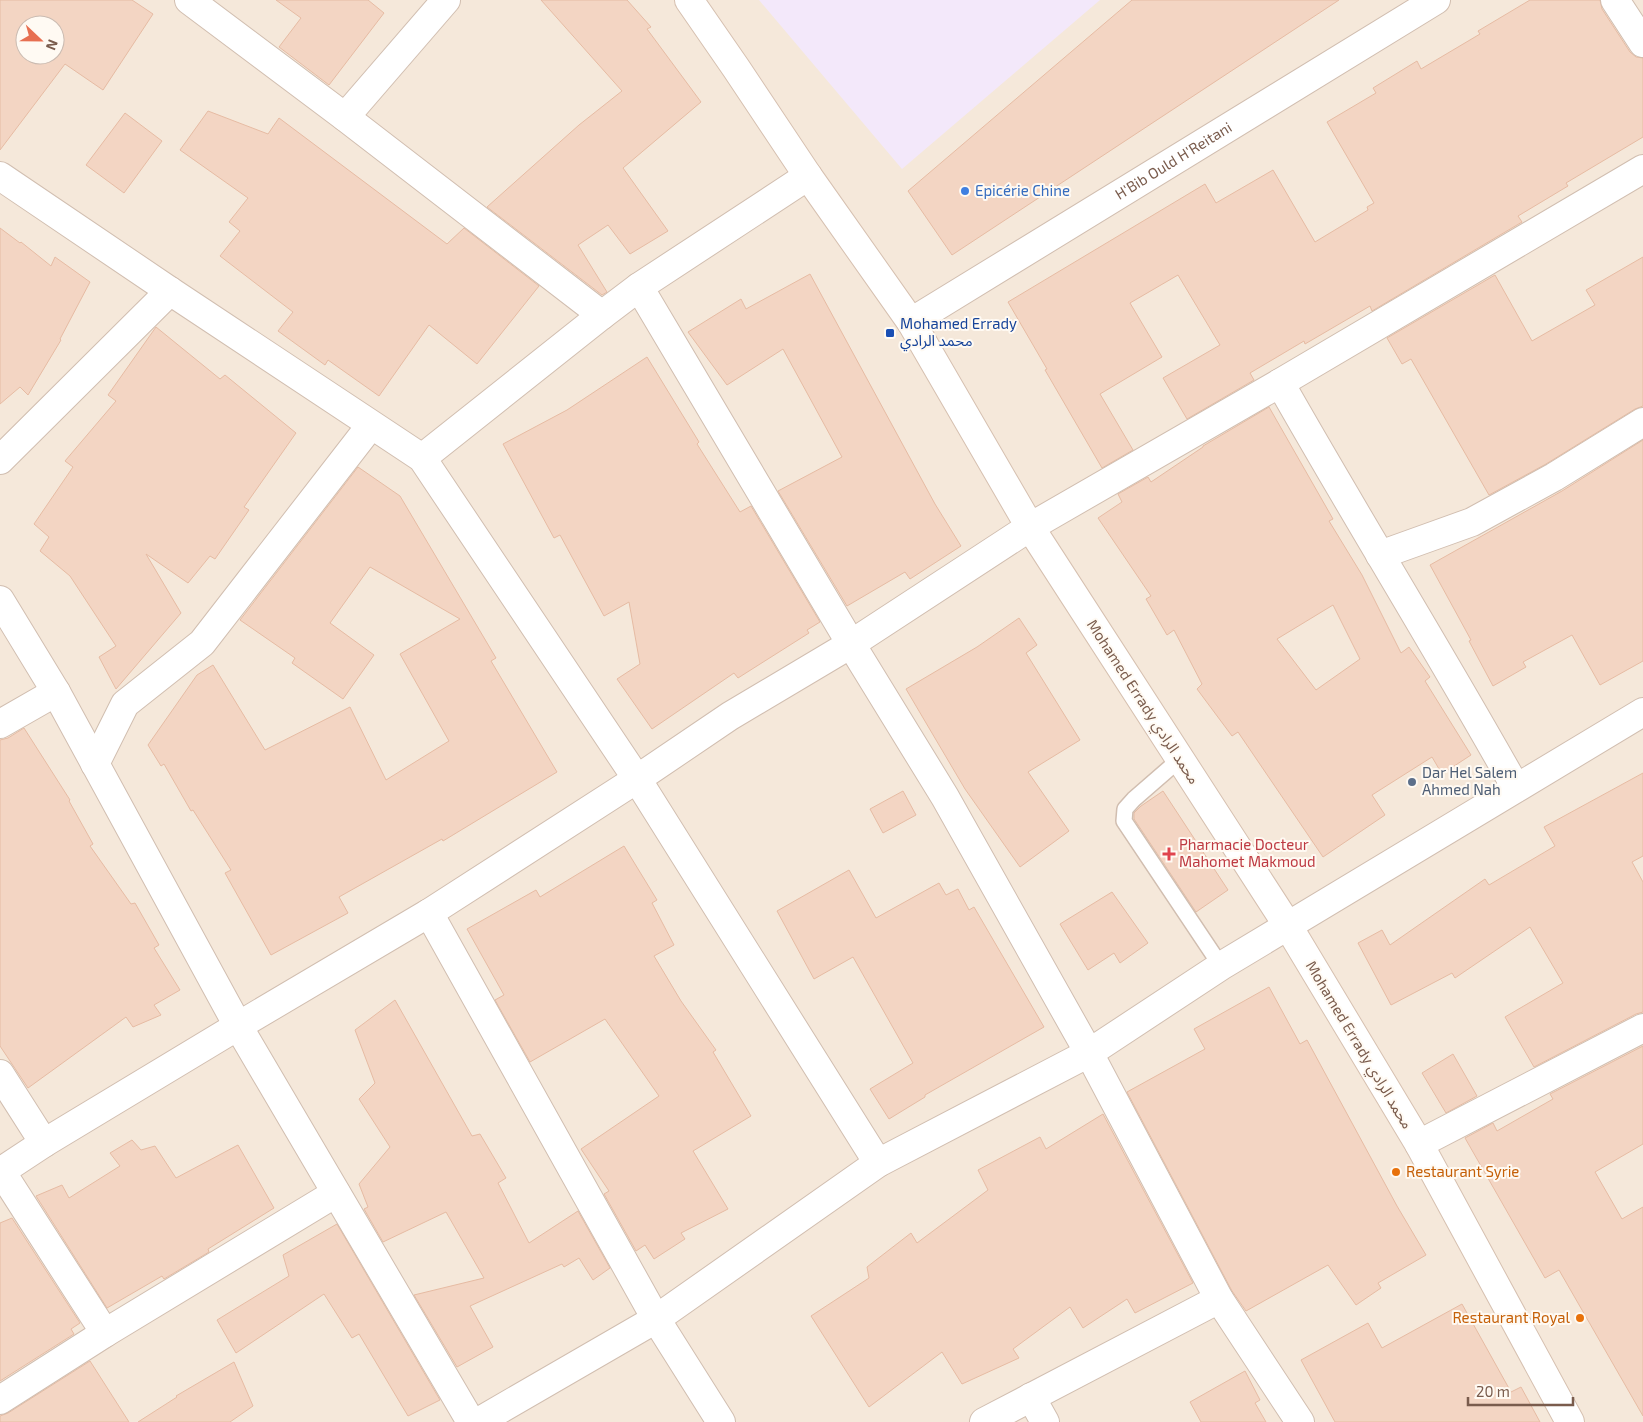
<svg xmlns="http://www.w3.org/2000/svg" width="1643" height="1422" font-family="'Exo 2','Noto Sans Arabic',sans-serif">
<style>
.residential{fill:#f5e8da;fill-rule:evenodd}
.education{fill:#f3e8fa}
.building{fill:#f3d5c3;stroke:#e6bba3;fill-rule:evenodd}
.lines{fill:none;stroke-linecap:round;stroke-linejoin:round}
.lane-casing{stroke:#d1beb0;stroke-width:18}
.street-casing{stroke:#d1beb0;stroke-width:30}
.secondary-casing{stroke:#d6c0b0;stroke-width:30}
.lane{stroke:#fff;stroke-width:15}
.street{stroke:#fff;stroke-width:28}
.secondary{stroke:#fff;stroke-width:28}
.shop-dot{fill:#3f7fe0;stroke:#fffaf3;stroke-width:2}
.transit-dot{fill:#1a4fb4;stroke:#fffaf3;stroke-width:2}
.service-dot{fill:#5c6f8a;stroke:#fffaf3;stroke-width:2}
.health-dot{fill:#e0444e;stroke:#fffaf3;stroke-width:2}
.food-dot{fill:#e8710a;stroke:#fffaf3;stroke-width:2}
.labels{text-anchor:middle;stroke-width:4;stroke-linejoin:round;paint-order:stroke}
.street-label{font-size:15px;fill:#7a5c4d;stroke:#fffaf3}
.shop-label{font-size:15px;fill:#366cbe;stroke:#fffaf3;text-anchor:start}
.transit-label{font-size:15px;fill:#164399;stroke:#fffaf3;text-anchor:start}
.service-label{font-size:15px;fill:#4e5e75;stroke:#fffaf3;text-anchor:start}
.health-label{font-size:15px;fill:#be3a42;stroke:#fffaf3;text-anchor:start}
.food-label{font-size:15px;fill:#c56008;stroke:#fffaf3;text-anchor:start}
</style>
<rect width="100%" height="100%" fill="#fdf6ec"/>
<path class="residential" d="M 0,0 L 1643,0 L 1643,1422 L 0,1422 ZM 25,25 L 55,25 L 55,55 L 25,55 Z"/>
<path class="education" d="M 759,0 L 1100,0 L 902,169 Z"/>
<path class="building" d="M 0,0 L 132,0 L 153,14 L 103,90 L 65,64 L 0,150 ZM 25,25 L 55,25 L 55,55 L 25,55 Z
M 276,0 L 368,0 L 384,13 L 329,85 L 279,47 L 301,18 Z
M 541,0 L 627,0 L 651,27 L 647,29 L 701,102 L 623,168 L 668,231 L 630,254 L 608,225 L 578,245 L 607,292 L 602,295 L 487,207 L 579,125 L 622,91 Z
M 1132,0 L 1339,0 L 952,255 L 908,191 Z
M 1530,0 L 1600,0 L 1602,9 L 1630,52 L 1636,57 L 1643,58 L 1643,137 L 1566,183 L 1568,186 L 1518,216 L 1522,222 L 1372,311 L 1370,306 L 1305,344 L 1304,341 L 1250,373 L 1254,380 L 1187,419 L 1163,378 L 1220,345 L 1178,275 L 1130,303 L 1162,357 L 1100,394 L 1133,450 L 1102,468 L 1045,370 L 1047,369 L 1008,302 L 1205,184 L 1216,203 L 1273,170 L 1315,242 L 1368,210 L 1367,207 L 1374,203 L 1327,122 L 1376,93 L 1373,88 L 1417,61 L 1421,69 L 1480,34 L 1478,31 Z
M 208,111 L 268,134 L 279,118 L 447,244 L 464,228 L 539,286 L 477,364 L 429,325 L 379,396 L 328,360 L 325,365 L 278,331 L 293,312 L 220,256 L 240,231 L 229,222 L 248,198 L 180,150 Z
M 125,113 L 162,141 L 124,193 L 86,165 Z
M 0,228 L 20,243 L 21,242 L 51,266 L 55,257 L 90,282 L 60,339 L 61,340 L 28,395 L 20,387 L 0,404 Z
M 1643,257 L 1643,406 L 1635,409 L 1546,464 L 1489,495 L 1411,359 L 1402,364 L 1387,338 L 1495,275 L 1532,341 L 1595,305 L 1586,290 Z
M 810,274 L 935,504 L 961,546 L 910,579 L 905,572 L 847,606 L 778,491 L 842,457 L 783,349 L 727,385 L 688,332 L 741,299 L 746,309 Z
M 156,327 L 220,379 L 225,375 L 296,433 L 244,507 L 249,510 L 215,559 L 210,556 L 188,583 L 146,554 L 181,613 L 116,689 L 99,657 L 116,646 L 70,576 L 40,551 L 49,537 L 34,524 L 73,467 L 65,461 L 116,401 L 108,395 Z
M 647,357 L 699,442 L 697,444 L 740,512 L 751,506 L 820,622 L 807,630 L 809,633 L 738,678 L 734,673 L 652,729 L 617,679 L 640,664 L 629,602 L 604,616 L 560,535 L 554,538 L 503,444 L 567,410 Z
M 1269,407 L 1333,519 L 1329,521 L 1362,575 L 1401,653 L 1409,647 L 1430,677 L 1425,681 L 1471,755 L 1442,774 L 1432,757 L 1372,795 L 1385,815 L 1323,857 L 1238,732 L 1232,736 L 1197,689 L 1202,684 L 1174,630 L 1167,635 L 1146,599 L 1151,596 L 1098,518 L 1122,502 L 1118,494 L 1148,477 L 1151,482 L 1203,447 L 1203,446 ZM 1333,605 L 1360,659 L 1316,690 L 1277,639 Z
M 1643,440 L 1643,661 L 1600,685 L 1572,635 L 1523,662 L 1526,667 L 1493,686 L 1469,641 L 1471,640 L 1430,565 L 1562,491 Z
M 358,467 L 400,496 L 496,658 L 491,661 L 557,772 L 443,841 L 442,839 L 339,897 L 348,913 L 271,955 L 225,873 L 231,870 L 193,810 L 191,811 L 164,764 L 161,766 L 148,745 L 197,675 L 213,665 L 265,750 L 350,707 L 386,780 L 449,741 L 400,654 L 460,619 L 370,567 L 330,623 L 374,655 L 343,699 L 292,663 L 295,658 L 240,620 Z
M 1019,618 L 1037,645 L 1026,653 L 1080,740 L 1028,772 L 1069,831 L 1020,867 L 965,789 L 906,689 L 977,647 Z
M 24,728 L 70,800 L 69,801 L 93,844 L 90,846 L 131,904 L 135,903 L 159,945 L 154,948 L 180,990 L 154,1005 L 161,1015 L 133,1027 L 126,1017 L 28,1088 L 0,1046 L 0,740 L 8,738 Z
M 1643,773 L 1643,856 L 1632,862 L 1643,882 L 1643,1012 L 1636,1014 L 1534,1067 L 1505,1017 L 1563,983 L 1530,927 L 1455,978 L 1452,973 L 1391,1005 L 1358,943 L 1382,930 L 1390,945 L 1485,879 L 1489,885 L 1555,846 L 1544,827 Z
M 903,791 L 916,815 L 883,833 L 870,809 Z
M 1163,791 L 1228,890 L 1196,912 L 1134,819 L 1134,813 L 1141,806 Z
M 624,846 L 657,900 L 652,903 L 674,945 L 654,956 L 681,1001 L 716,1050 L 713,1052 L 751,1116 L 693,1151 L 728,1209 L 681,1233 L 685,1239 L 654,1259 L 645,1245 L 636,1251 L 604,1194 L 609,1191 L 581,1149 L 659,1096 L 605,1019 L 530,1062 L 495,1000 L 504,995 L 467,929 L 536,890 L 540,897 Z
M 849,870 L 876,918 L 939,883 L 946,895 L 958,889 L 969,910 L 974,907 L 1044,1027 L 925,1095 L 925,1097 L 889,1119 L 870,1089 L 913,1063 L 853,957 L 814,979 L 777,911 Z
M 1112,892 L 1148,943 L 1120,963 L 1114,953 L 1088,970 L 1060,924 Z
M 1269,987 L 1300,1044 L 1307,1040 L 1397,1206 L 1426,1255 L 1378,1283 L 1381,1288 L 1356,1305 L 1328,1265 L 1246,1311 L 1232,1291 L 1127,1092 L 1205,1049 L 1194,1029 Z
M 395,1000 L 472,1136 L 480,1134 L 506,1178 L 498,1183 L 529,1243 L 578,1211 L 610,1268 L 593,1280 L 579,1258 L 564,1267 L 562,1264 L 470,1306 L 493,1347 L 457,1367 L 414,1295 L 484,1278 L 446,1212 L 383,1242 L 364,1209 L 368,1207 L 359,1184 L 390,1147 L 359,1099 L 375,1083 L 355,1030 Z
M 1643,1046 L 1643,1144 L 1595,1172 L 1622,1219 L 1643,1207 L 1643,1416 L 1559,1270 L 1545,1278 L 1465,1138 L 1493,1123 L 1497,1131 L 1553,1099 L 1550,1094 Z
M 1453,1054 L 1477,1096 L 1446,1113 L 1422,1073 Z
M 1103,1114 L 1193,1283 L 1135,1313 L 1127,1299 L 1083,1328 L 1070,1307 L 1013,1349 L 1019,1358 L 962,1384 L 942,1352 L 869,1407 L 811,1316 L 869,1278 L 867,1267 L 911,1233 L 917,1243 L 988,1190 L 978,1170 L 1040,1137 L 1046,1149 Z
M 132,1140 L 141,1150 L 155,1146 L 176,1178 L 238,1145 L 274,1208 L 208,1249 L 209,1252 L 164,1279 L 162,1276 L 107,1308 L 36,1196 L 62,1185 L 69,1198 L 120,1166 L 110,1153 Z
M 12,1218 L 80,1323 L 71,1329 L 74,1334 L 0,1381 L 0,1223 Z
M 337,1224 L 440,1400 L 408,1416 L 359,1334 L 352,1338 L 324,1294 L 236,1353 L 217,1320 L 289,1276 L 283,1255 Z
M 1462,1304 L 1511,1392 L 1521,1387 L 1540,1422 L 1335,1422 L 1301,1360 L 1368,1323 L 1382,1348 Z
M 90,1361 L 129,1422 L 0,1422 L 0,1416 L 8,1413 Z
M 234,1362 L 253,1406 L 230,1422 L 138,1422 L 177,1397 L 176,1396 Z
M 1245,1371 L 1260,1400 L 1255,1403 L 1266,1422 L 1201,1422 L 1190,1402 Z"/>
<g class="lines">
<g class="lane-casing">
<path id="lane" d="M 1180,759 L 1134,799 L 1125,809 L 1124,821 L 1221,966"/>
</g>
<g class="street-casing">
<g id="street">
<path d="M 189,0 L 345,117 L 602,315"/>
<path d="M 1615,0 L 1643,43"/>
<path d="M 345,117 L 446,0"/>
<path d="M 0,176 L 170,291 L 422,458 L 637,779 L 878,1163"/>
<path d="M 639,287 L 851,644 L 945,797 L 1089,1053 L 1219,1299 L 1300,1422"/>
<path id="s1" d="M 911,322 L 1436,0"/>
<path d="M 1280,383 C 1357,519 1440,652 1516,788"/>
<path d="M 422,458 L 602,315 L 639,287 L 808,176"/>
<path d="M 0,460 L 170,291"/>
<path d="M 1380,555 L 1472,522 L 1554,477 L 1643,422"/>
<path d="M 0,600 L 56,692 L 238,1026 L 471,1422"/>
<path d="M 0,724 L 56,692"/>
<path d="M 95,764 L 125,704 L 202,643 L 371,425"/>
<path d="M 429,913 L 656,1319 L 721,1422"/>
<path d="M 0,1074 L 44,1143"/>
<path d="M 1419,1144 L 1643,1028"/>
<path d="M 1,1171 L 105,1333"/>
<path d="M 0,1172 L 44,1143 L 238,1026 L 429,913 L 637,779 L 730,716 L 851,644 L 1030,527 L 1280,383 L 1643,169"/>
<path d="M 1031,1397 L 1045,1422"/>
<path d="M 0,1400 L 105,1333 L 336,1193"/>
<path d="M 478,1422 L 656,1319 L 878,1163 L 1089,1053 L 1221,966 L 1643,712"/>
<path d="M 984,1422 L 1219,1299"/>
</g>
</g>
<g class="secondary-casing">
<path id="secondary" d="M 689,0 L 736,68 L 808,176 L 911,322 L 1030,527 L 1288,926 L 1419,1144 L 1570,1422"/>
</g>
<use href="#lane" class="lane"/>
<use href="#street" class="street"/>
<use href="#secondary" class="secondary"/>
</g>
<circle class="shop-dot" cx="965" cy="191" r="5"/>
<rect class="transit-dot" x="885" y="328" width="10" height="10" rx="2.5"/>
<circle class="service-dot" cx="1412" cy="782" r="5"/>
<path class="health-dot" d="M1166.5 846.5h5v5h5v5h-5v5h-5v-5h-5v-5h5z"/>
<g class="food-dot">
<circle cx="1396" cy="1172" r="5"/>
<circle cx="1580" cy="1318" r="5"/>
</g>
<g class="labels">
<g class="street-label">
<text dy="5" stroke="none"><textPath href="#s1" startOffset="308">H'Bib Ould H'Reitani</textPath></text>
<text transform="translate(1143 702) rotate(57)" y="5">Mohamed Errady محمد الرادي</text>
<text transform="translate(1359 1045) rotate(59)" y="5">Mohamed Errady محمد الرادي</text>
</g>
<g class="shop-label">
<text x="975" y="196">Epicérie Chine</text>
</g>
<g class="transit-label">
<text x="900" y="329">Mohamed Errady<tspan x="900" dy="17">محمد الرادي</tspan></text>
</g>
<g class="service-label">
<text x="1422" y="778">Dar Hel Salem<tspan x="1422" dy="17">Ahmed Nah</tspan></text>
</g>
<g class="health-label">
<text x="1179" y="850">Pharmacie Docteur<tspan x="1179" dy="17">Mahomet Makmoud</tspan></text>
</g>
<g class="food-label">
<text x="1406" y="1177">Restaurant Syrie</text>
<text x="1570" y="1323" text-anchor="end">Restaurant Royal</text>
</g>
</g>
<g transform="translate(40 40) rotate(112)"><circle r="24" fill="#fffaf3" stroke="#cabbb1"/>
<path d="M0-4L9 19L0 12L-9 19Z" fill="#e76f51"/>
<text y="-8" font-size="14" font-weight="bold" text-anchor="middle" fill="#7a5c4d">N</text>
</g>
<path d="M1468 1397v8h105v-8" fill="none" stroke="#7a5c4d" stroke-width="2.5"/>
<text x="1476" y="1397" font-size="15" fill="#7a5c4d" stroke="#fffaf3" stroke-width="4" paint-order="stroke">20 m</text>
</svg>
